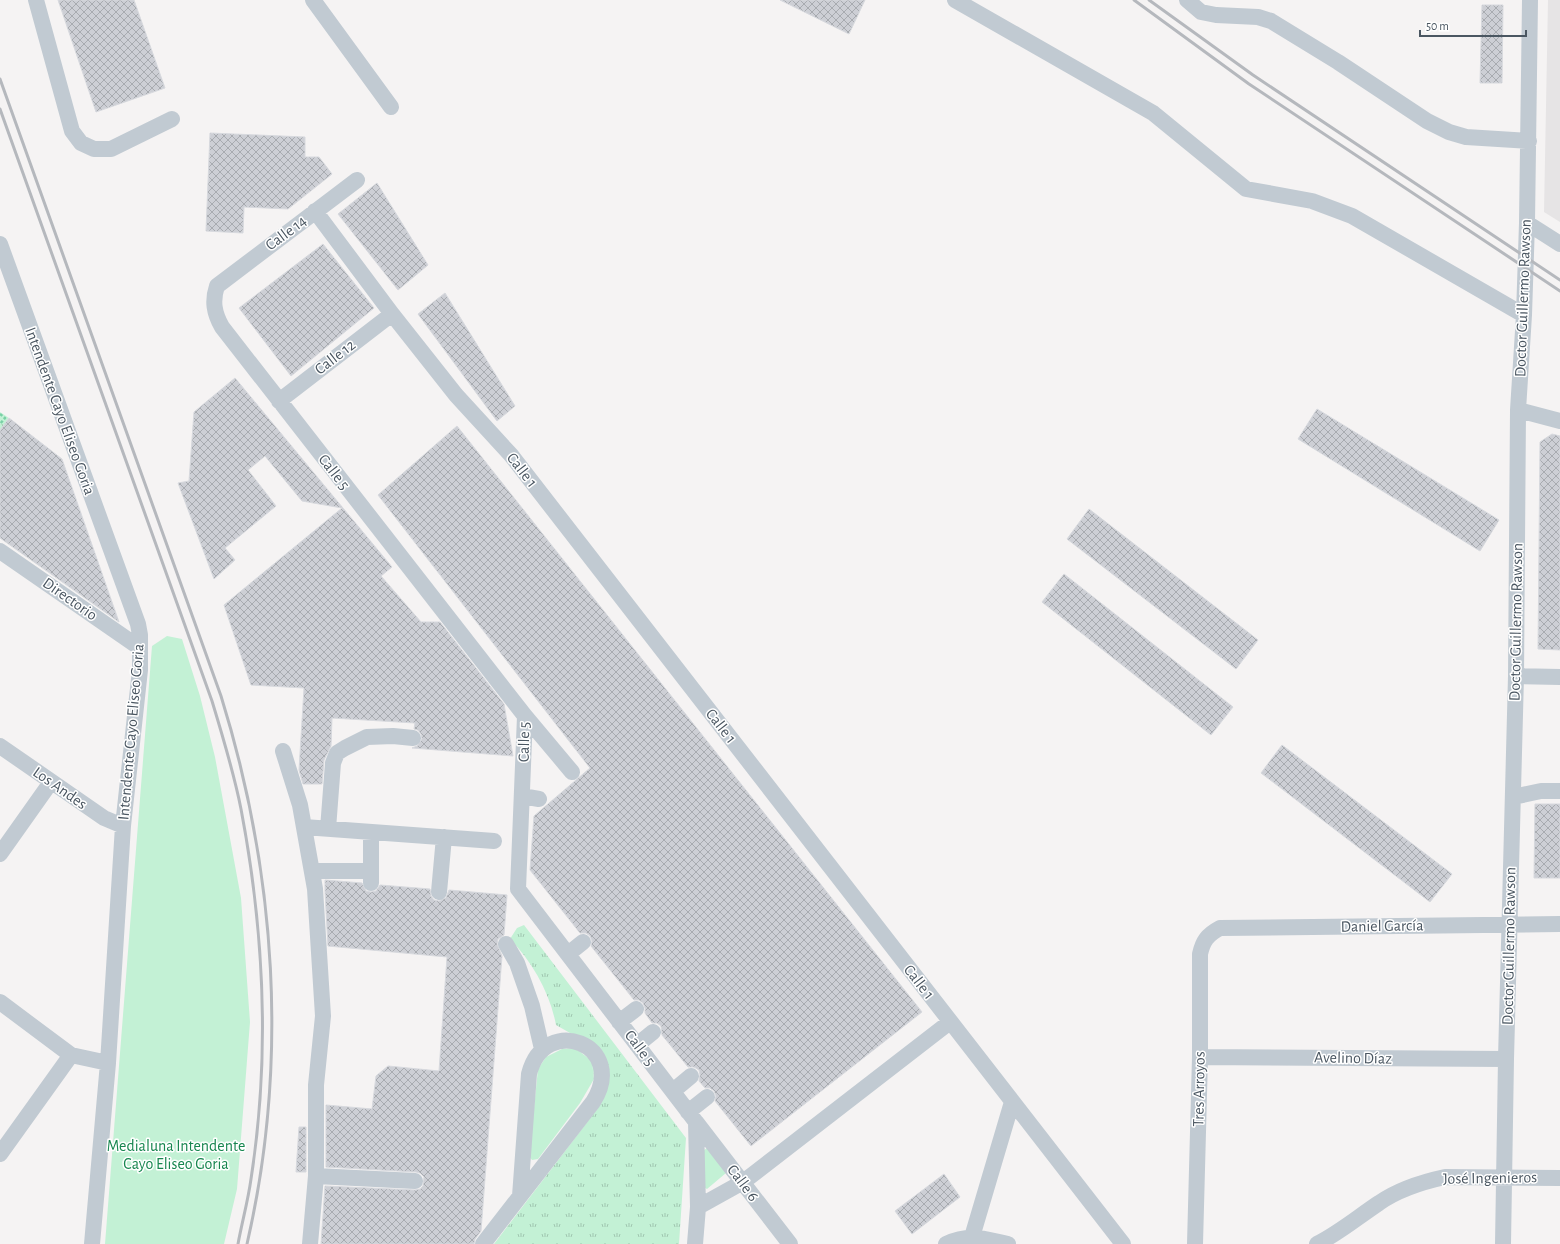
<svg xmlns="http://www.w3.org/2000/svg" width="1560" height="1244" viewBox="0 0 1560 1244" font-family="'Alegreya Sans',sans-serif">
	<defs>
		<pattern id="grass-tufts" width="24" height="20" patternUnits="userSpaceOnUse"><rect width="24" height="20" fill="#c3f1d5"/><path d="M3 7l-1-3M5 7V3M7 7l1-3M15 17l-1-3M17 17v-4M19 17l1-3" fill="none" stroke="#a0c6b0"/></pattern>
		<pattern id="building-cross-hatch" width="8" height="8" patternUnits="userSpaceOnUse"><rect width="8" height="8" fill="#cdcfd5"/><path d="M0 0l8 8M0 8l8-8" fill="none" stroke="#a8abb0"/></pattern>
	</defs>
	<rect width="100%" height="100%" fill="#f5f3f3"/>
	<!-- education -->
	<path fill="#e6e4e5" d="M1548 0H1560V222L1544 212Z"/>
	<!-- grass -->
	<path fill="url(#grass-tufts)" d="M0 412 9 418 0 430Z
		M524 925 686 1138 679 1244H494L598 1108 589 1040 570 1033 556 1025C550 993 533 963 510 939L517 928Z"/>
	<!-- green -->
	<path fill="#c3f1d5" d="M167 636 182 639 200 696 215 757 241 898 250 1022 237 1189 224 1244H105L152 646Z
		M575 1048 592 1061 594 1079 580 1103 538 1159 532 1160 529 1156 538 1069 546 1057 562 1049Z
		M707 1148 726 1173 707 1189 703 1187V1151Z"/>
	<!-- building -->
	<path fill="url(#building-cross-hatch)" stroke="#d7d9de" d="M58 0H134L165 88 96 112Z
		M780 0H865L849 34Z
		M1482 5H1503L1502 83H1480Z
		M210 133 305 137V157H319L332 174 288 209 244 207 243 233 206 231Z
		M377 183 428 265 398 290 338 214Z
		M323 244 374 308 291 376 239 308Z
		M445 293 515 406 497 421 418 314Z
		M235 378 392 567 381 576 421 622H440L504 704 513 756 412 748 417 746 422 739 421 734 418 730 414 729 415 723 332 718 331 746 324 760 322 784H303L299 770 304 688 251 685 224 605 342 508 302 501 265 456 248 470 276 506 225 548 235 560 214 579 178 483 189 481 194 412Z
		M1317 409 1499 520 1480 551 1298 439Z
		M9 418 62 459 119 622 0 538V430Z
		M457 426 922 1012 751 1146 715 1101 716 1096 714 1091 710 1088H705L699 1081 700 1075 699 1070 694 1067H688L662 1035 661 1026 657 1023H652L645 1013V1008L643 1003 639 1000H634L591 946 592 941 590 936 586 933H580L530 870 534 816 590 768 378 495Z
		M1552 434 1560 436V650L1538 649 1540 442Z
		M1089 509 1258 640 1236 669 1067 539Z
		M1064 574 1233 707 1211 735 1042 602Z
		M1282 745 1452 874 1430 902 1261 773Z
		M1535 804H1560V878H1534Z
		M325 880 362 883 366 891 371 892 376 891 380 885 430 889 431 896 434 900 439 901 446 898 449 890 507 895 504 935 498 939 497 944 502 956 481 1231 475 1239 474 1244H321L325 1186 415 1190 420 1189 423 1186 424 1177 420 1173 416 1172 326 1167V1105L372 1109 376 1076 388 1066 439 1071 447 957 328 946 325 891Z
		M299 1127H306V1172H296Z
		M944 1174 960 1197 912 1234 895 1211Z"/>
	<g fill="none" stroke-linecap="round" stroke-linejoin="round">
		<!-- path -->
		<path stroke="#7ad0a6" stroke-width="2.5" stroke-dasharray="3 2" stroke-linecap="butt" d="M0 414 5 418 0 424"/>
		<!-- minor -->
		<path stroke="#c1cad2" stroke-width="16" d="M36 0 72 131 81 143 94 149H111L172 119
			M313 0 391 107
			M955 0 1153 113 1246 189 1312 201 1352 216 1524 315
			M1187 0 1201 12 1216 15 1258 17 1271 21 1338 62 1427 121 1449 132 1466 137 1529 141
			M357 180 217 286C212 301 214 313 222 327L525 716 518 889 696 1122 698 1207 695 1244
			M315 211 392 314 456 395 511 455 1123 1244
			M1527 223 1560 244
			M0 244 138 624 140 635V670L123 826 108 1063 92 1244
			M279 401 392 314
			M1518 410 1560 421
			M0 551 140 648
			M1516 676 1560 677
			M525 716 572 772
			M0 746 104 818 123 826
			M283 751 300 805 315 889 323 1016 316 1085V1176L415 1181
			M522 796 539 799
			M1513 797 1541 791H1560
			M304 827 494 841
			M328 829 333 763 337 753 345 748 367 737 393 736 413 738
			M0 854 51 782
			M312 871H371
			M371 883V832
			M439 892 444 837
			M506 944 517 963 532 1006 542 1049
			M568 954 583 942
			M0 1002 71 1055 108 1063
			M619 1022 636 1009
			M637 1045 653 1032
			M1200 1057 1506 1059
			M673 1091 691 1076
			M688 1112 707 1097
			M696 1122 790 1244
			M0 1154 71 1055
			M698 1207 743 1182 950 1022
			M972 1237 1012 1102
			M310 1244 316 1176
			M483 1244 593 1102C629 1045 545 1012 529 1074L520 1196
			M946 1244C970 1233 984 1239 1008 1244
			M1195 1244 1200 1057V954C1203 941 1207 935 1220 928L1560 924
			M1317 1244C1339 1233 1358 1217 1379 1203 1399 1189 1422 1182 1445 1177L1560 1178
			M1503 1244 1506 1059 1516 676 1518 410 1524 315 1527 223 1530 0"/>
		<!-- rail -->
		<path stroke="#b5b8bd" stroke-width="3" d="M1134 0 1249 84 1560 291
			M1149 0 1253 75 1560 280
			M0 79 221 696C276 873 289 1062 247 1244
			M0 109 212 701C223 737 234 773 241 809 264 930 270 1057 251 1179 248 1201 242 1222 238 1244"/>
	</g>
	<g text-anchor="middle" dominant-baseline="central" stroke-width="3" stroke-linejoin="round" paint-order="stroke">
		<!-- street labels -->
		<g font-size="16" fill="#4a5661" stroke="#fff">
			<text transform="translate(286 233) rotate(-37)">Calle 14</text>
			<text transform="translate(1523 298) rotate(-88)">Doctor Guillermo Rawson</text>
			<text transform="translate(335 357) rotate(-38)">Calle 12</text>
			<text transform="translate(60 411) rotate(70)">Intendente Cayo Eliseo Goria</text>
			<text transform="translate(522 470) rotate(52)">Calle 1</text>
			<text transform="translate(334 472) rotate(52)">Calle 5</text>
			<text transform="translate(70 599) rotate(35)">Directorio</text>
			<text transform="translate(1516 622) rotate(-89)">Doctor Guillermo Rawson</text>
			<text transform="translate(721 726) rotate(52)">Calle 1</text>
			<text transform="translate(131 732) rotate(-85)">Intendente Cayo Eliseo Goria</text>
			<text transform="translate(524 742) rotate(-89)">Calle 5</text>
			<text transform="translate(60 788) rotate(35)">Los Andes</text>
			<text transform="translate(1382 926) rotate(-1)">Daniel García</text>
			<text transform="translate(1509 946) rotate(-89)">Doctor Guillermo Rawson</text>
			<text transform="translate(919 982) rotate(52)">Calle 1</text>
			<text transform="translate(640 1048) rotate(53)">Calle 5</text>
			<text transform="translate(1353 1058) rotate(1)">Avelino Díaz</text>
			<text transform="translate(1199 1089) rotate(-89)">Tres Arroyos</text>
			<text transform="translate(1490 1178) rotate(-1)">José Ingenieros</text>
			<text transform="translate(743 1183) rotate(53)">Calle 6</text>
		</g>
		<!-- park labels -->
		<g font-size="16" fill="#17864f" stroke="#fff">
			<text x="176" y="1146">Medialuna Intendente<tspan x="176" dy="18">Cayo Eliseo Goria</tspan></text>
		</g>
	</g>
	<!-- scale -->
	<path d="M1420 30v6h106v-6" fill="none" stroke="#4a5661" stroke-width="2"/>
	<text x="1426" y="30" font-size="12" fill="#4a5661" stroke="#ffffff" stroke-width="3" paint-order="stroke">50 m</text>
</svg>
